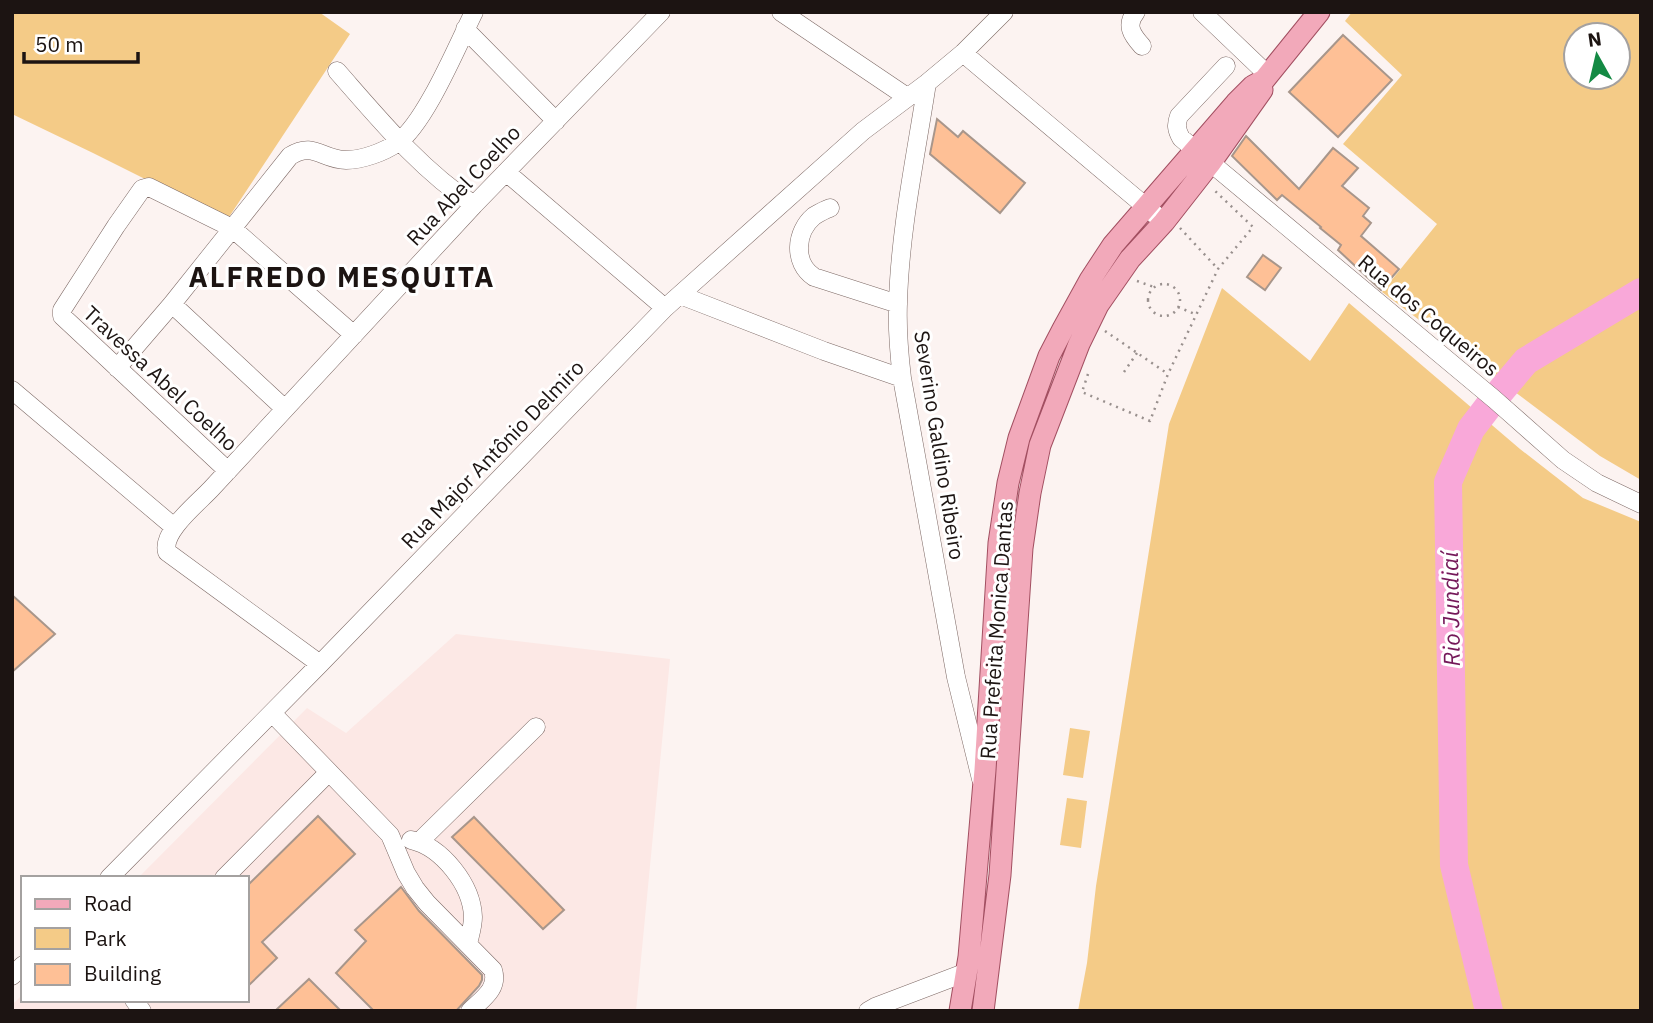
<svg xmlns="http://www.w3.org/2000/svg" width="1653" height="1023" viewBox="0 0 1653 1023" font-family="'IBM Plex Sans',sans-serif">
	<rect width="100%" height="100%" fill="#fcf3f1"/>
	<!-- built -->
	<path fill="#fce8e5" d="M456 634 670 659 636 1011H12V1005L23 994V1000H247V878H138L307 708 346 733Z"/>
	<!-- green -->
	<path fill="#f4cb87" fill-rule="evenodd" d="M12 12H319L350 34 227 220 93 153 12 114Z
		M1352 12H1641V480L1600 456 1382 292 1437 224 1343 144 1402 75 1345 21ZM1618 35V77H1576V35Z
		M1222 288 1310 361 1349 303 1520 449 1583 498 1641 522V1011H1078L1087 963 1096 886 1169 424Z
		M1070 728 1090 731 1083 778 1063 775Z
		M1067 798 1087 801 1081 848 1060 845Z"/>
	<g fill="none" stroke-linecap="round" stroke-linejoin="round">
		<!-- river -->
		<path stroke="#f9a8d9" stroke-width="28" d="M1489 1011 1454 865 1448 482 1471 429 1494 399 1526 361 1641 292"/>
	</g>
	<!-- building -->
	<path fill="#fec096" stroke="#a8968b" stroke-width="2" d="M1343 35 1392 80 1338 137 1289 92Z
		M937 119 958 137 963 131 1025 183 1000 213 930 154Z
		M1246 136 1299 189 1333 148 1358 168 1342 186 1369 208 1363 216 1371 223 1361 236 1399 269 1381 290 1338 250 1341 245 1320 228 1321 227 1282 195 1277 200 1232 156Z
		M1263 255 1281 268 1265 290 1247 277Z
		M12 595 55 634 12 672Z
		M318 816 355 854 262 942 277 958 247 987V886Z
		M474 817 564 910 543 929 452 837Z
		M401 887 419 911 482 975V980L479 986 456 1011H374L336 973 366 941 355 930Z
		M309 979 341 1011H275Z"/>
	<g fill="none" stroke-linecap="round" stroke-linejoin="round">
		<!-- minor casing -->
		<g stroke="#7d6965" stroke-width="19">
			<path id="minor" d="M781 12 907 97
				M1136 12C1125 25 1132 35 1142 46
				M1202 12 1268 75
				M465 29 556 121
				M963 53 1164 222
				M1226 66 1179 116C1176 124 1176 129 1181 138L1494 399 1563 460 1597 483 1641 504
				M337 71C380 120 420 169 474 205
				M927 83C916 155 900 229 898 303 897 328 899 353 902 378L956 677 981 779
				M506 172 665 308
				M830 208C824 210 819 213 814 216 795 232 793 263 814 277L898 304
				M680 295 824 351 902 378
				M172 304 285 409
				M117 368 172 304 290 156C314 141 322 160 346 160 362 160 384 152 397 143 425 124 458 44 474 12
				M12 390 174 527
				M228 471 62 316V310L116 226 142 189 149 187 232 228 354 335
				M320 664 167 552C161 532 198 503 211 489L474 205 661 12
				M272 713 390 835 406 873 415 888 427 903 493 970C499 989 482 999 470 1011
				M411 840C442 847 472 885 473 917 473 926 470 935 468 944
				M419 842 536 727
				M109 878 320 664 665 308 863 131 927 83 963 53 1004 12
				M224 878 329 772
				M12 976 23 965
				M134 1000 142 1011
				M868 1011 875 1007 967 972"/>
		</g>
		<!-- major casing -->
		<g stroke="#a24f61" stroke-width="23">
			<path id="major" d="M960 1011 969 957 985 770 999 543 1008 483 1019 438 1049 356 1063 329 1090 280 1113 245 1236 103 1253 86 1264 80 1319 12
				M983 1011 1000 875 1022 548 1030 493 1040 445 1079 344 1098 305 1130 259 1164 222 1211 162 1262 90"/>
		</g>
		<!-- path -->
		<path stroke="#99908e" stroke-width="2.5" stroke-dasharray="2 5" stroke-linecap="butt" d="M1180 228 1218 269
			M1137 281 1154 287
			M1148 300a16 16 0 1 1 32 0a16 16 0 1 1-32 0Z
			M1178 307 1197 315
			M1105 331 1168 374
			M1124 372 1137 353
			M1088 374 1082 392 1150 421 1168 374 1218 269 1253 227 1212 188"/>
		<!-- minor -->
		<use href="#minor" stroke="#fff" stroke-width="18"/>
		<!-- major -->
		<use href="#major" stroke="#f2a9ba" stroke-width="21"/>
	</g>
	<g text-anchor="middle" dominant-baseline="central" stroke-width="6" stroke-linejoin="round" paint-order="stroke">
		<!-- street labels -->
		<g font-size="21" fill="#1c1412" stroke="#fff">
			<text transform="translate(463 185) rotate(-47)">Rua Abel Coelho</text>
			<text transform="translate(1429 315) rotate(40)">Rua dos Coqueiros</text>
			<text transform="translate(161 378) rotate(43)">Travessa Abel Coelho</text>
			<text transform="translate(940 445) rotate(81)">Severino Galdino Ribeiro</text>
			<text transform="translate(492 454) rotate(-46)">Rua Major Antônio Delmiro</text>
			<text transform="translate(996 630) rotate(-86)">Rua Prefeita Monica Dantas</text>
		</g>
		<!-- water labels -->
		<g font-size="23" font-style="italic" fill="#741859" stroke="#fff">
			<text transform="translate(1450 609) rotate(-91)">Rio Jundiaí</text>
		</g>
		<!-- district labels -->
		<g font-size="28" font-weight="bold" letter-spacing="2" fill="#1c1412" stroke="#fff">
			<text x="342" y="276">ALFREDO MESQUITA</text>
		</g>
	</g>
	<!-- border -->
	<rect width="1653" height="1023" fill="none" stroke="#1c1412" stroke-width="28"/>
	<!-- legend -->
	<rect x="21" y="876" width="228" height="126" fill="#ffffff" stroke="#a4a1a0" stroke-width="2"/>
	<rect x="35" y="899" width="35" height="10" fill="#f2a9ba" stroke="#a4a1a0" stroke-width="2"/>
	<text x="84" y="911" font-size="21" fill="#1c1412">Road</text>
	<rect x="35" y="928" width="35" height="21" fill="#f4cb87" stroke="#a4a1a0" stroke-width="2"/>
	<text x="84" y="946" font-size="21" fill="#1c1412">Park</text>
	<rect x="35" y="964" width="35" height="21" fill="#fec096" stroke="#a4a1a0" stroke-width="2"/>
	<text x="84" y="981" font-size="21" fill="#1c1412">Building</text>
	<!-- north arrow -->
	<g transform="translate(1597 56) rotate(352)"><circle r="33" fill="#ffffff" stroke="#a4a1a0" stroke-width="2"/>
	<path d="M0-5L12 26L0 18L-12 26Z" fill="#148a44"/>
	<text y="-10" font-size="19" font-weight="bold" text-anchor="middle" fill="#1c1412">N</text>
	</g>
	<!-- scale -->
	<path d="M24 52v10h114v-10" fill="none" stroke="#1c1412" stroke-width="3.5"/>
	<text x="35" y="52" font-size="21" fill="#1c1412" stroke="#ffffff" stroke-width="5" paint-order="stroke">50 m</text>
</svg>
